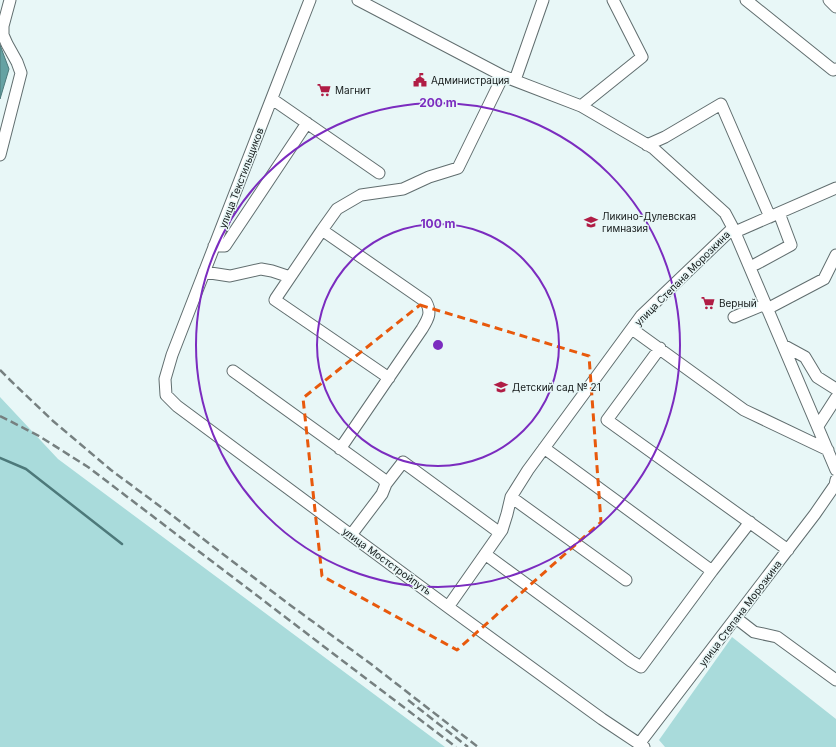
<svg xmlns="http://www.w3.org/2000/svg" width="836" height="747" viewBox="0 0 836 747" font-family="Inter,sans-serif">
	<rect width="100%" height="100%" fill="#e8f7f7"/>
	<!-- green -->
	<path fill="#a9dbdb" d="M0 397 58 459 445 747H0Z
		M732 637 836 719V747H665L659 740Z"/>
	<!-- water -->
	<path fill="#65a2a3" stroke="#4d797a" d="M0 45 9 69 0 99Z"/>
	<g fill="none" stroke-linecap="round" stroke-linejoin="round">
		<!-- stream -->
		<path stroke="#4d797a" stroke-width="2.5" d="M0 458 26 469 122 544"/>
		<!-- minor casing -->
		<g stroke="#616e6f" stroke-width="13">
			<path id="minor" d="M310 0 172 355 165 379 166 395 177 406 448 607 602 719 644 747
				M358 0 503 76 581 106 653 148 725 213 733 228 836 470
				M746 0 833 70 836 69
				M829 0 836 7
				M515 80 543 0
				M272 99 379 173
				M581 106 642 57 613 0
				M647 145 665 137 721 104 770 217
				M0 155 21 73 17 62 7 44 3 35V26L10 0
				M322 230 337 209 361 195 403 189 429 177 458 168 503 76
				M735 232 836 188
				M214 246H225L307 123
				M756 264 791 245 779 213
				M204 272 230 276 261 269 272 271 290 277
				M767 309 824 279 836 255
				M734 317 765 304
				M632 329 744 410 828 450
				M783 345 805 357 817 377 836 389
				M660 348 607 420 788 550
				M233 371 383 479 386 484 382 494 351 535
				M818 426 836 398
				M544 448 712 571 750 522
				M340 449 422 329C428 319 432 313 426 302L322 230 276 298 275 300 389 378
				M386 484 403 462 500 533
				M511 497 626 580
				M485 554 631 661 641 667 712 571
				M448 607 502 530 507 514 511 497 528 470 641 316 733 228
				M736 618 754 632 777 637 836 680
				M639 744 815 514 835 485 836 480"/>
		</g>
		<!-- minor -->
		<use href="#minor" stroke="#fff" stroke-width="11"/>
		<!-- rail -->
		<path stroke="#768080" stroke-width="2.5" stroke-dasharray="8 4" stroke-linecap="butt" d="M0 370 10 380 53 421 111 470 169 513 290 605 371 664 478 747
			M0 416 39 436 88 467 456 747
			M408 700 468 747"/>
	</g>
	<!-- marked area -->
	<path fill="none" stroke="#e8590c" stroke-width="3" stroke-dasharray="8 5" stroke-linejoin="round" d="M420 305 589 356 601 522 457 650 322 576 303 398Z"/>
	<!-- distance rings -->
	<g fill="none" stroke="#7b2cbf" stroke-width="2">
		<circle cx="438" cy="345" r="121"/>
		<circle cx="438" cy="345" r="242"/>
	</g>
	<!-- icons -->
	<defs>
		<g id="civic-bare" transform="scale(1.08)"><path d="M-.6-6.5H3V-4.5H.6V-3L4-1V1h2V6H-6V1h2V-1L-.6-3ZM-1.2 2.5V6h2.4V2.5Z" fill="#b01d45" stroke="#e8f7f7" stroke-width="2.5" paint-order="stroke"/></g>
		<g id="supermarket-bare" transform="scale(1.08)"><path d="M-6-5.5h2.5l.6 2H6L4.5 2H-2.5L-4.4-4H-6ZM-1.5 3.2a1.3 1.3 0 1 0 .1 0ZM3 3.2a1.3 1.3 0 1 0 .1 0Z" fill="#b01d45" stroke="#e8f7f7" stroke-width="2.5" paint-order="stroke"/></g>
		<g id="school-bare" transform="scale(1.08)"><path d="M0-5L7-2L0 1L-7-2ZM-4 1L0 2.5L4 1V4Q0 6-4 4Z" fill="#b01d45" stroke="#e8f7f7" stroke-width="2.5" paint-order="stroke"/></g>
	</defs>
	<g fill-rule="evenodd">
		<use href="#civic-bare" x="420" y="80"/>
		<use href="#supermarket-bare" x="324" y="90"/>
		<use href="#school-bare" x="591" y="222"/>
		<use href="#supermarket-bare" x="708" y="303"/>
		<use href="#school-bare" x="501" y="387"/>
	</g>
	<g text-anchor="middle" dominant-baseline="central" stroke-width="3" stroke-linejoin="round" paint-order="stroke">
		<!-- poi labels -->
		<g font-size="10" fill="#151a1a" stroke="#e8f7f7" text-anchor="start">
			<text x="431" y="80">Администрация</text>
			<text x="335" y="90">Магнит</text>
			<text x="602" y="216">Ликино-Дулевская<tspan x="602" dy="12">гимназия</tspan></text>
			<text x="719" y="303">Верный</text>
			<text x="512" y="387">Детский сад № 21</text>
		</g>
		<!-- street labels -->
		<g font-size="10" fill="#151a1a" stroke="#e8f7f7">
			<text transform="translate(241 178) rotate(-69)">улица Текстильщиков</text>
			<text transform="translate(682 278) rotate(-45)">улица Степана Морозкина</text>
			<text transform="translate(387 561) rotate(36)">улица Мостстройпуть</text>
			<text transform="translate(740 613) rotate(-53)">улица Степана Морозкина</text>
		</g>
	</g>
	<circle cx="438" cy="345" r="6" fill="#7b2cbf" stroke="#e8f7f7" stroke-width="2"/>
	<g font-size="12" text-anchor="middle" font-weight="bold" fill="#7b2cbf" stroke="#e8f7f7" stroke-width="3" stroke-linejoin="round" paint-order="stroke">
		<text x="438" y="107">200 m</text>
		<text x="438" y="228">100 m</text>
	</g>
</svg>
